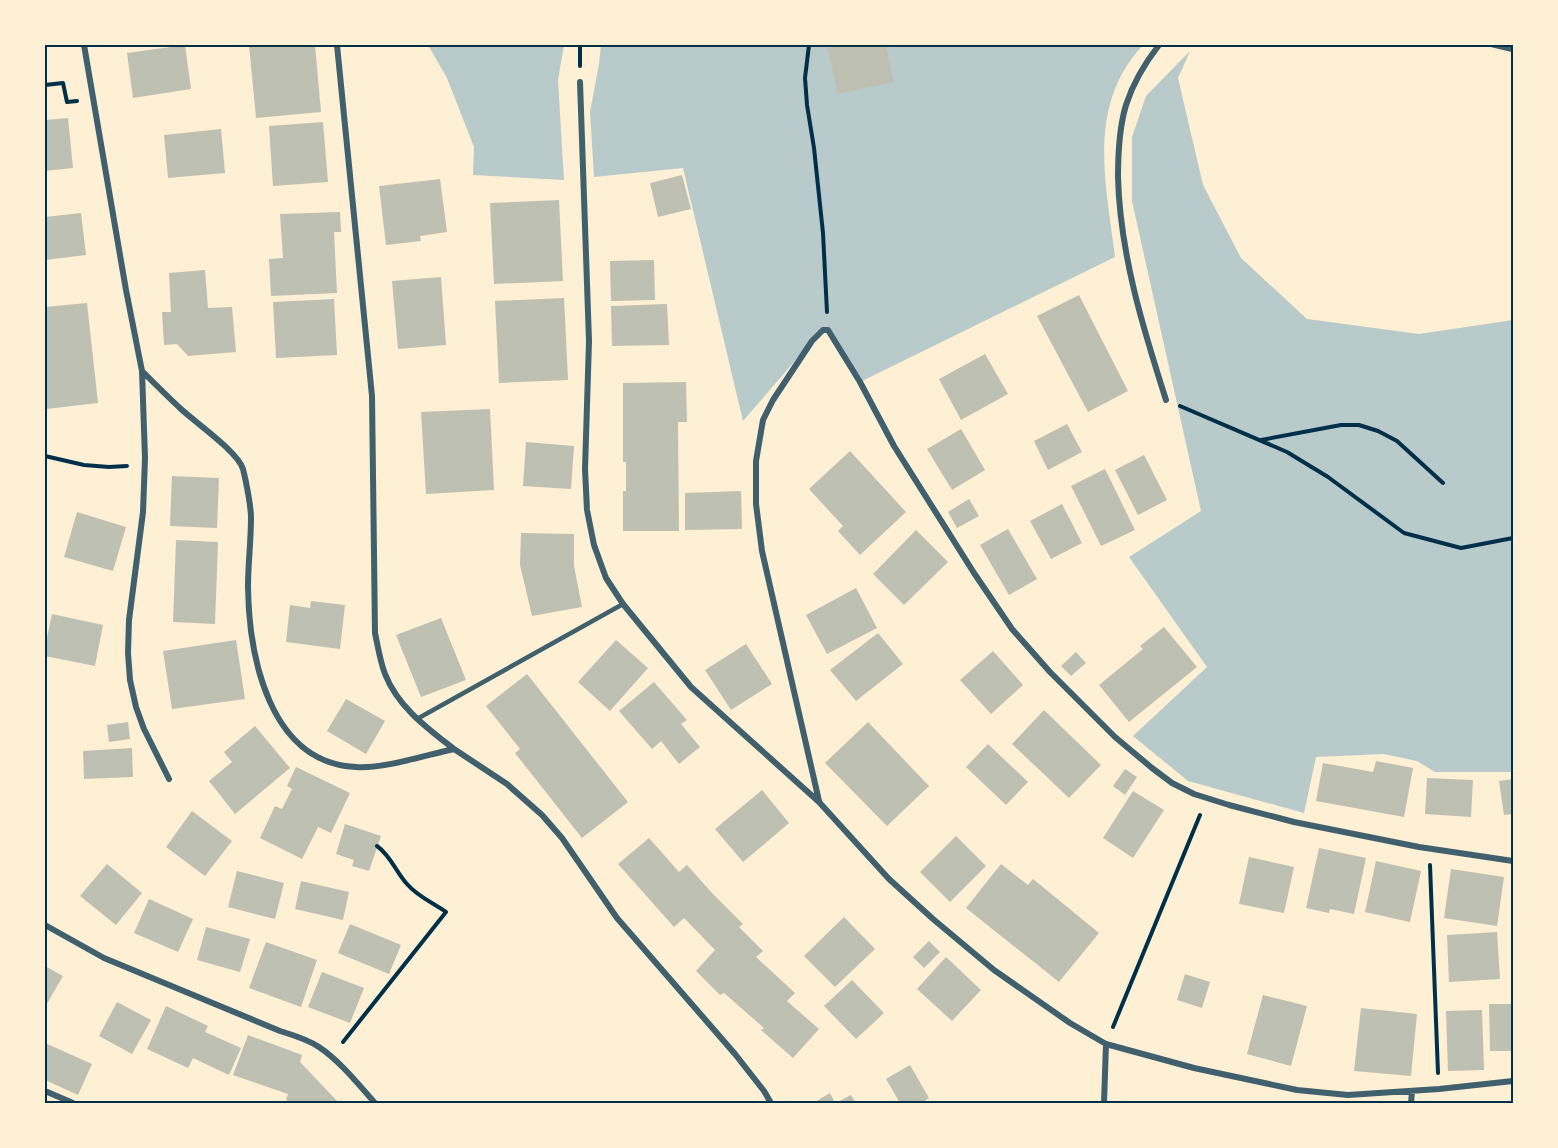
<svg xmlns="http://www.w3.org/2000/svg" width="1558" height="1148" viewBox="0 0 1558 1148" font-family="Overpass,sans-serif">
	<rect width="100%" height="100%" fill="#fdf0d5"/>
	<!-- green -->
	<path fill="#b9caca" d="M428 45H564L558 80 564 180 473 175 474 147 447 78Z
		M601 45H1143C1086 106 1106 183 1115 257L860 382 828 330H823L812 341 743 421 683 168 594 177 590 112 599 64Z
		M1190 51 1178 78 1203 185 1241 258 1307 319 1419 334 1513 320 1512 772H1435L1417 761 1384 754 1316 757 1304 813 1188 781 1133 736 1207 667 1129 557 1201 511 1132 201V137L1146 96Z"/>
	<!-- building -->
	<path fill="#bec0b2" d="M185 45 191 89 133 98 127 53Z
		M249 45H315L321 112 256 118Z
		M827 45H886L894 82 838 94Z
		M68 118 73 168 45 171V120Z
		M323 122 328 182 273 186 269 126Z
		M221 129 225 173 168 178 164 135Z
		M682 175 691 209 658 217 650 183Z
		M440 179 447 232 420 236 421 241 386 245 379 186Z
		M559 200 563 281 494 284 490 203Z
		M340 212 341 232H334L337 293 271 296 269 259 283 258 280 214Z
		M81 213 86 255 45 260V217Z
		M654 260 655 300 611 301 610 261Z
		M205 270 208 308 232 307 236 352 188 356 177 344 164 345 162 312H171L169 273Z
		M441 277 446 345 398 349 392 281Z
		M1079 295 1128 391 1088 412 1037 316Z
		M564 298 568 380 499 383 495 301Z
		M334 299 337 355 276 358 273 302Z
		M87 303 98 403 46 409 45 307Z
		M667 304 669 345 612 346 611 306Z
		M985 354 1008 394 961 420 939 379Z
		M686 382 687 422H678L679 531H623V491H626V462H623V383Z
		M490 409 494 490 426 494 421 412Z
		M1067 424 1082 452 1048 470 1034 441Z
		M961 429 985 470 952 490 927 449Z
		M526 442 574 446 571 489 523 486Z
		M850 451 906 512 860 555 838 531 843 526 809 489Z
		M1144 455 1167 500 1138 515 1115 470Z
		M1105 469 1135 530 1101 546 1071 486Z
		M172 476 219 478 217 528 170 526Z
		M741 491 742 529 685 530V493Z
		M969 499 979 516 957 528 948 512Z
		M1062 504 1082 543 1051 559 1030 521Z
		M77 512 126 527 113 571 64 557Z
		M1008 529 1037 579 1009 595 980 545Z
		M916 530 948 562 904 605 873 574Z
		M521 533 574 534V566L582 607 532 616 520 565Z
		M176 540 218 542 215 624 173 622Z
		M856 588 877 628 827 654 806 615Z
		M311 601 345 605 340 649 286 642 290 605 310 608Z
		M52 614 103 625 95 666 45 656V647Z
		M441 618 466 680 421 697 396 635Z
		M1164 627 1197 667 1129 722 1099 685 1143 649 1140 646Z
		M878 633 903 664 856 701 830 670Z
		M236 640 245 699 172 709 163 651Z
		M616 640 648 668 610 711 578 682Z
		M746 644 772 684 731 710 705 670Z
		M993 651 1023 685 991 714 960 680Z
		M1076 652 1086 663 1071 676 1061 666Z
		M527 674 628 802 582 838 515 753 520 749 486 706Z
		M654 682 687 720 681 724 700 747 679 764 661 741 652 749 619 711Z
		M346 699 385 721 366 754 327 731Z
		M1044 710 1101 765 1069 798 1012 744Z
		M128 722 130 739 109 742 107 725Z
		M868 722 929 786 887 826 825 763Z
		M255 726 290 768 235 814 209 781 232 762 224 752Z
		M988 744 1028 782 1006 805 966 767Z
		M132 748 133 777 84 779 83 751Z
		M1376 761 1413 768 1404 817 1316 801 1323 763 1373 772Z
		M296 767 350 793 331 833 318 827 302 859 260 838 275 806 282 809 292 789 287 786Z
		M1125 769 1137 777 1125 795 1113 786Z
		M1427 778 1473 780 1471 817 1425 814Z
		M1513 779V814L1504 815 1499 781Z
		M762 790 789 823 743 862 715 829Z
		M1133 791 1164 810 1133 858 1103 838Z
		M192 811 232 841 205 876 166 847Z
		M345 824 381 836 369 871 352 866 354 860 336 854Z
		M956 836 986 866 950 902 920 872Z
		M649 838 679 872 687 865 712 893 743 924 739 927 763 951 756 957 795 993 787 1001 819 1029 793 1058 761 1030 764 1028 724 993 720 995 696 971 715 950 684 918 674 927 618 864Z
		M1319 848 1366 858 1354 914 1330 909 1329 913 1306 908Z
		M1249 857 1294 867 1284 913 1239 904Z
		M1376 861 1421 871 1410 922 1365 912Z
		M107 864 142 893 116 925 80 896Z
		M1001 864 1028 885 1033 879 1099 933 1059 982 966 908Z
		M1451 869 1504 877 1497 926 1444 918Z
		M237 871 284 883 275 919 228 907Z
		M301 881 349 892 343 920 295 909Z
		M149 899 193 919 178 952 134 933Z
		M844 917 875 949 835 987 804 956Z
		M350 924 401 945 389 974 338 953Z
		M206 927 250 939 240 972 197 960Z
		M1497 932 1500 979 1449 982 1447 935Z
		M929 941 940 952 924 968 913 957Z
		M266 942 317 960 301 1007 249 988Z
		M946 957 981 990 952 1021 917 989Z
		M45 966 63 976 45 1007Z
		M322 972 364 988 350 1023 308 1007Z
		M1185 974 1210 982 1202 1008 1177 1000Z
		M852 980 884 1013 856 1039 824 1006Z
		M1263 995 1307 1006 1291 1066 1247 1054Z
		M117 1002 151 1020 132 1054 99 1036Z
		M1489 1004H1513V1051H1490Z
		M166 1006 208 1026 205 1032 241 1048 229 1075 193 1058 188 1068 147 1049Z
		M1361 1008 1417 1014 1411 1076 1354 1071Z
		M1482 1010 1484 1070 1448 1071 1446 1011Z
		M248 1035 302 1055 300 1062 339 1103H289L286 1099 288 1094 233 1075Z
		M45 1043 92 1064 78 1095 45 1080Z
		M910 1065 929 1098 921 1103H900L886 1079Z
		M830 1093 835 1103H813Z
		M851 1095 856 1103H836Z"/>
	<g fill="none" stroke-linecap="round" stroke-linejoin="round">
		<!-- path -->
		<path stroke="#003049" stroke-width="4" d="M580 45V66
			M809 45 805 78 807 105 814 148 823 233 827 312
			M45 85 63 83 67 102 77 101
			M1180 406 1287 452 1328 477 1404 533 1461 548 1513 538
			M1261 440 1341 425H1359L1378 431 1397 441 1443 483
			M45 456 84 465 109 467 127 466
			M1430 865 1438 1073
			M1113 1027 1200 815
			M343 1042 446 912C433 903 417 896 407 884 396 872 391 856 377 846"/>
		<!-- service -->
		<path stroke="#3f606c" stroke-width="4.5" d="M1492 45 1513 50
			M417 719 623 604"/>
		<!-- minor -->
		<path stroke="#3f606c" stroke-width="6" d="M84 45 126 290 142 371 145 458 143 512 129 620 128 653 130 680 136 707 144 729 169 779
			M337 45 372 396 375 633C378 647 380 661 385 674 398 707 427 728 454 749
			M1159 45C1145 63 1133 83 1126 105 1119 128 1118 153 1118 177 1120 254 1143 328 1166 400
			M580 82 589 341 585 469 587 510 594 545 606 578 623 604 691 687 819 802 889 879 933 919 994 970 1070 1023 1106 1044 1194 1068 1297 1090 1348 1095 1439 1089 1513 1081
			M142 371C155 384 168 397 181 409 196 423 237 451 243 469 246 481 251 506 251 518 251 541 248 564 248 587 249 656 269 763 356 767 384 769 426 755 454 749L507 784 542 815 562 838 617 918 735 1054 764 1091 771 1103
			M819 801 762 551 756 504V461L763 420 773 400 812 341 823 330H828L860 382 894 446 974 573 1012 629 1050 672 1115 737 1152 768 1172 783 1194 794 1229 805 1294 822 1419 847 1513 861
			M45 925 104 958 280 1031C293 1035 307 1039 319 1047 341 1062 358 1084 375 1103
			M45 1091 73 1103
			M1104 1103 1106 1044
			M1411 1103 1412 1092"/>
	</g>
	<!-- border -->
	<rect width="1558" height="1148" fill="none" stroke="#fdf0d5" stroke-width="93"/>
	<rect x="46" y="46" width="1466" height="1056" fill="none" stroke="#003049" stroke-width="2"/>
</svg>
